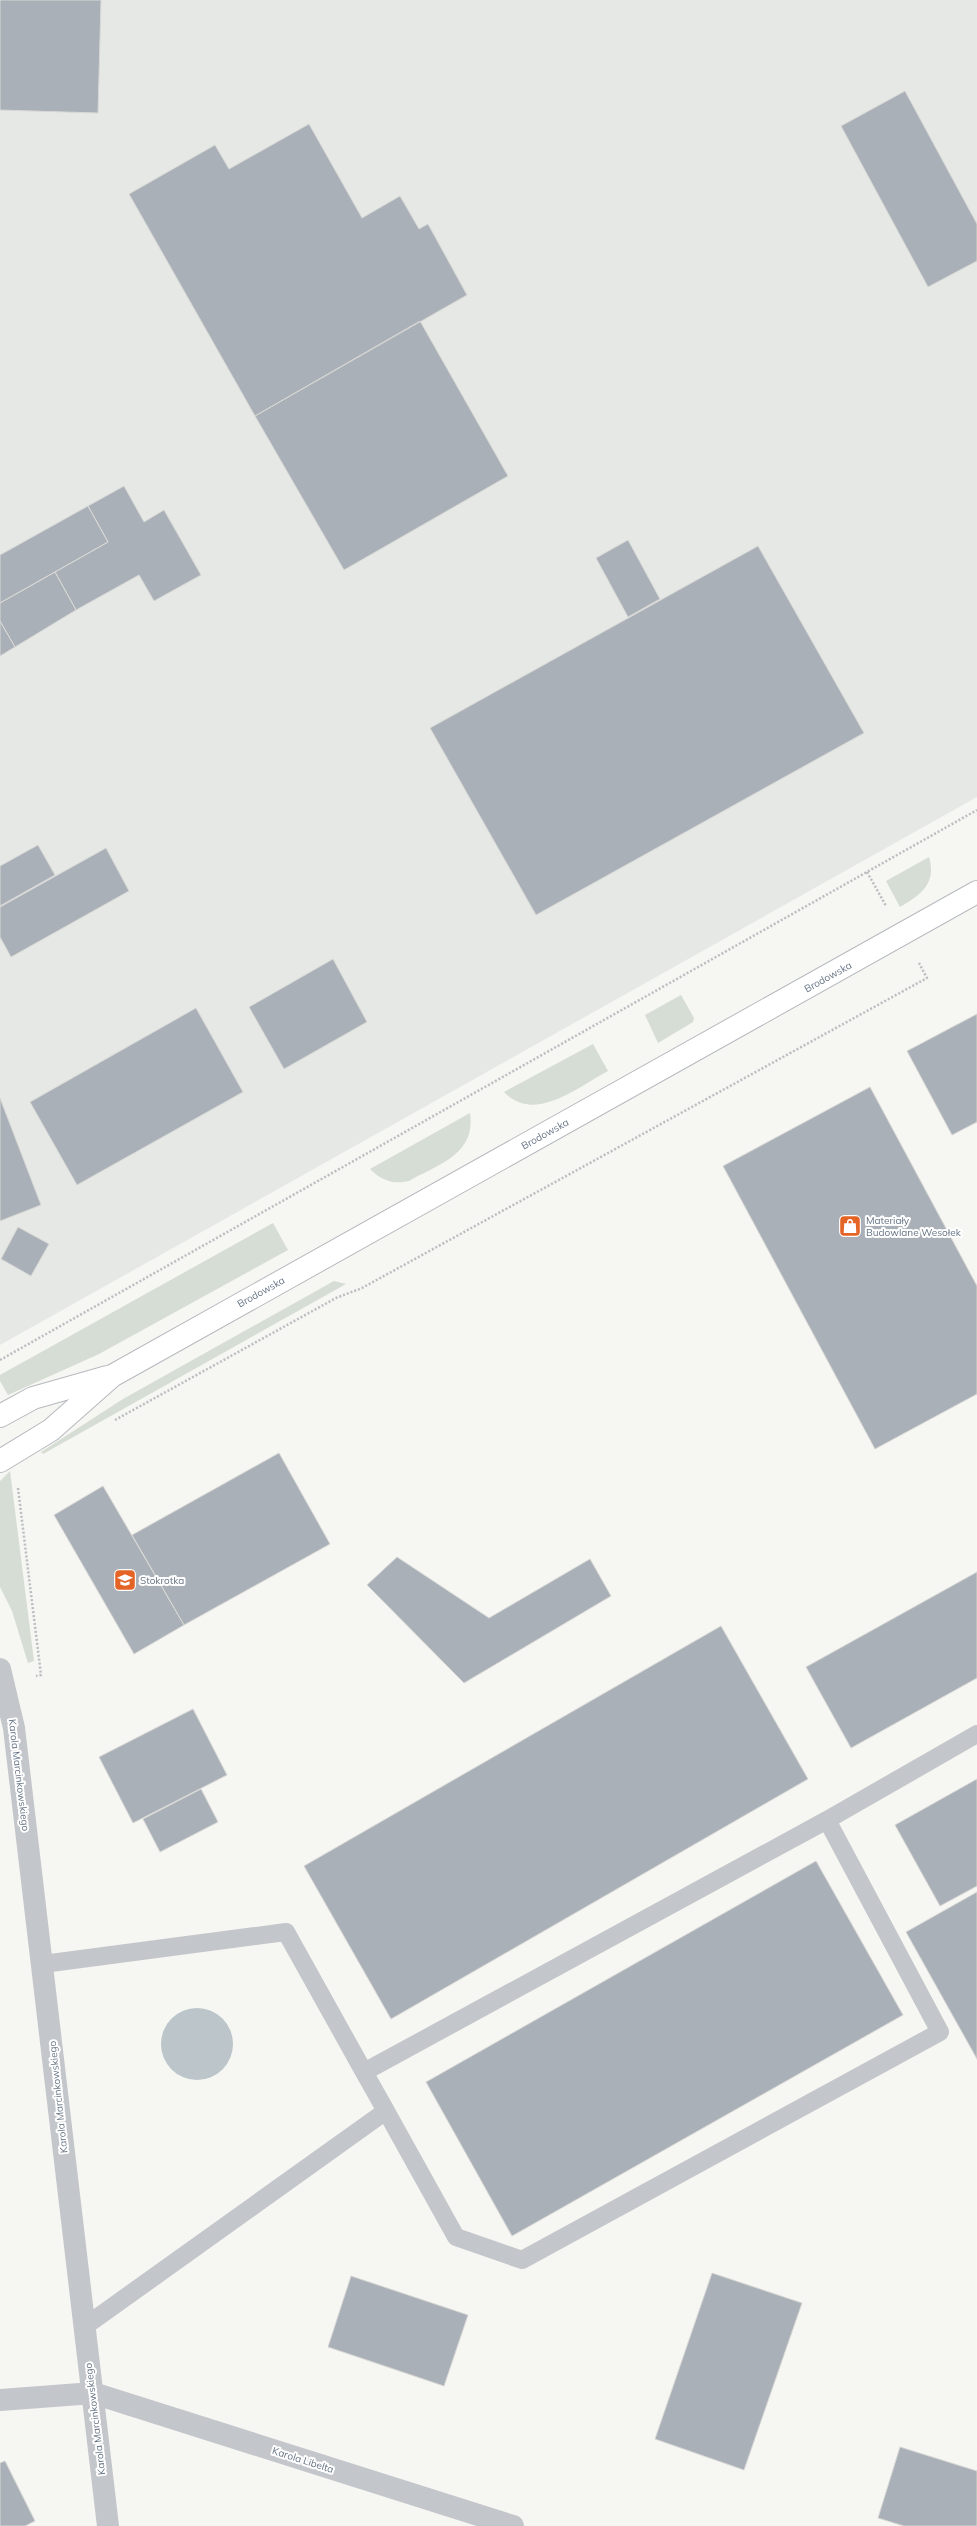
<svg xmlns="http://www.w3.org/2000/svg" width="977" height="2526" viewBox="0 0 977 2526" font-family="Mulish,sans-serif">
	<rect width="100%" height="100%" fill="#f6f6f2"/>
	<!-- built -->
	<path fill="#e6e8e6" d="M0 0H977V797L0 1345Z"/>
	<!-- green -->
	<path fill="#d6ddd4" d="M929 857C937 884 920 895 900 907L886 881Z
		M681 995 694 1018 693 1022 658 1043 645 1015Z
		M593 1044 608 1071C578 1087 534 1124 504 1092Z
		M470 1113C476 1155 438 1164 409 1181 393 1185 381 1180 370 1169Z
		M273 1223 288 1250 99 1354 8 1395 0 1381V1375Z
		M334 1281 346 1284 43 1454 41 1452 123 1399Z
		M10 1471 34 1661 28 1663 12 1611 0 1587V1481Z"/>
	<!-- water -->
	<path fill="#bbc5ca" d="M161 2044a36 36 0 1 1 72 0a36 36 0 1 1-72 0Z"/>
	<!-- building -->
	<path fill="#a9b0b7" stroke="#d7d7d5" d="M0 0H101L98 113 0 110Z
		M905 91 977 224V261L928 287 841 126Z
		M309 124 362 218 400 196 419 229 428 224 467 295 255 416 129 194 215 145 229 169Z
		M420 321 508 476 344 570 255 416Z
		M124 486 144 522 164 510 201 575 154 601 139 575 76 610 55 572 108 542 88 506Z
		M88 506 108 542 0 603V555Z
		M628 540 660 599 628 617 596 558Z
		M758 546 864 733 536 915 430 728Z
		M55 572 76 610 15 647 0 621V603Z
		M0 621 15 647 0 656Z
		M38 845 55 875 0 906V866Z
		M106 848 129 891 11 957 0 937V907Z
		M333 959 367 1022 284 1069 249 1007Z
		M196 1008 243 1092 77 1185 30 1102Z
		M977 1014V1122L952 1135 907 1051Z
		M870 1087 977 1286V1394L875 1449 723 1166Z
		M0 1098 41 1205 0 1221Z
		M18 1227 49 1244 31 1276 1 1259Z
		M279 1453 330 1544 184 1625 132 1535Z
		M103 1486 184 1625 134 1654 54 1515Z
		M397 1557 489 1618 590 1559 611 1596 464 1683 367 1585Z
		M977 1572V1678L851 1748 806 1667Z
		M721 1626 808 1779 391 2019 304 1866Z
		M193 1709 227 1775 133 1823 99 1757Z
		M977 1779V1886L940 1906 895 1825Z
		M201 1789 218 1822 160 1852 143 1819Z
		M816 1861 903 2015 512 2236 426 2082Z
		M977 1892V2059L906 1932Z
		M712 2273 802 2303 744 2470 655 2439Z
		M351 2276 468 2315 444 2386 328 2347Z
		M900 2447 977 2471V2526H904L878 2518Z
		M5 2461 35 2521 25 2526H0V2463Z"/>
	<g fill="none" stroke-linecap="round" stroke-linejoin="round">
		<!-- secondary casing -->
		<g stroke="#b6babf" stroke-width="24">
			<path id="secondary" d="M0 1416 33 1398 107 1377
				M0 1461 51 1430 112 1376 977 892"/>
		</g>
		<!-- path -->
		<path stroke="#bbbdc0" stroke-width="2.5" stroke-dasharray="2 2" stroke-linecap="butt" d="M867 872 886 906
			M0 1360 977 810
			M115 1420 336 1298 362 1288 927 978 919 963
			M18 1488 41 1675 36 1676"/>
		<!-- lane -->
		<path stroke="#c3c6ca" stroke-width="18" d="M43 1964 286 1932 364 2072 827 1820 977 1734
			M364 2072 386 2111
			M84 2327 386 2111 456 2237 522 2260 940 2032 827 1820"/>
		<!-- street -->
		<path stroke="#c3c6ca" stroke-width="22" d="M0 1669 14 1728 108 2526
			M0 2400 93 2393 513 2526"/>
		<!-- secondary -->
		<use href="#secondary" stroke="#fff" stroke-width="22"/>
	</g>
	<!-- icons -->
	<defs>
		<g id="shop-square" transform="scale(1.15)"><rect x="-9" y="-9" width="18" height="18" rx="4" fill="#e36425" stroke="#fff"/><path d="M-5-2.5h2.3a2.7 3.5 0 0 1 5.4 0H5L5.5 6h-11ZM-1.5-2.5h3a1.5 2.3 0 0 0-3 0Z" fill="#fff"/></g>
		<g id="school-square" transform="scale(1.15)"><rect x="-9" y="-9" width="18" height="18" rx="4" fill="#e36425" stroke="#fff"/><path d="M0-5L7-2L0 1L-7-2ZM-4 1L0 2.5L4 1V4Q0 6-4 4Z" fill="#fff"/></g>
	</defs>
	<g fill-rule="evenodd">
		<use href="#shop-square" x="850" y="1226"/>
		<use href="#school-square" x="125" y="1580"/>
	</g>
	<g text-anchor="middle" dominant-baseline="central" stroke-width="4" stroke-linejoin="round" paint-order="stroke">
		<!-- street labels -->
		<g font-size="10" fill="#657384" stroke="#fff">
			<text transform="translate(828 977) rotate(-29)">Brodowska</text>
			<text transform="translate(545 1134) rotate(-29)">Brodowska</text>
			<text transform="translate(261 1292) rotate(-29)">Brodowska</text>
			<text transform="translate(19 1775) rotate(83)">Karola Marcinkowskiego</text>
			<text transform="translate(58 2097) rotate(-96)">Karola Marcinkowskiego</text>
			<text transform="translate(95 2419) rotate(-97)">Karola Marcinkowskiego</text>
			<text transform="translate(303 2460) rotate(18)">Karola Libelta</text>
		</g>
		<!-- poi labels -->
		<g font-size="10" fill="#657384" stroke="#fff" text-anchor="start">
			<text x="866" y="1220">Materiały<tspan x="866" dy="12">Budowlane Wesołek</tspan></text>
			<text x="140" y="1580">Stokrotka</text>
		</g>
	</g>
</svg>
